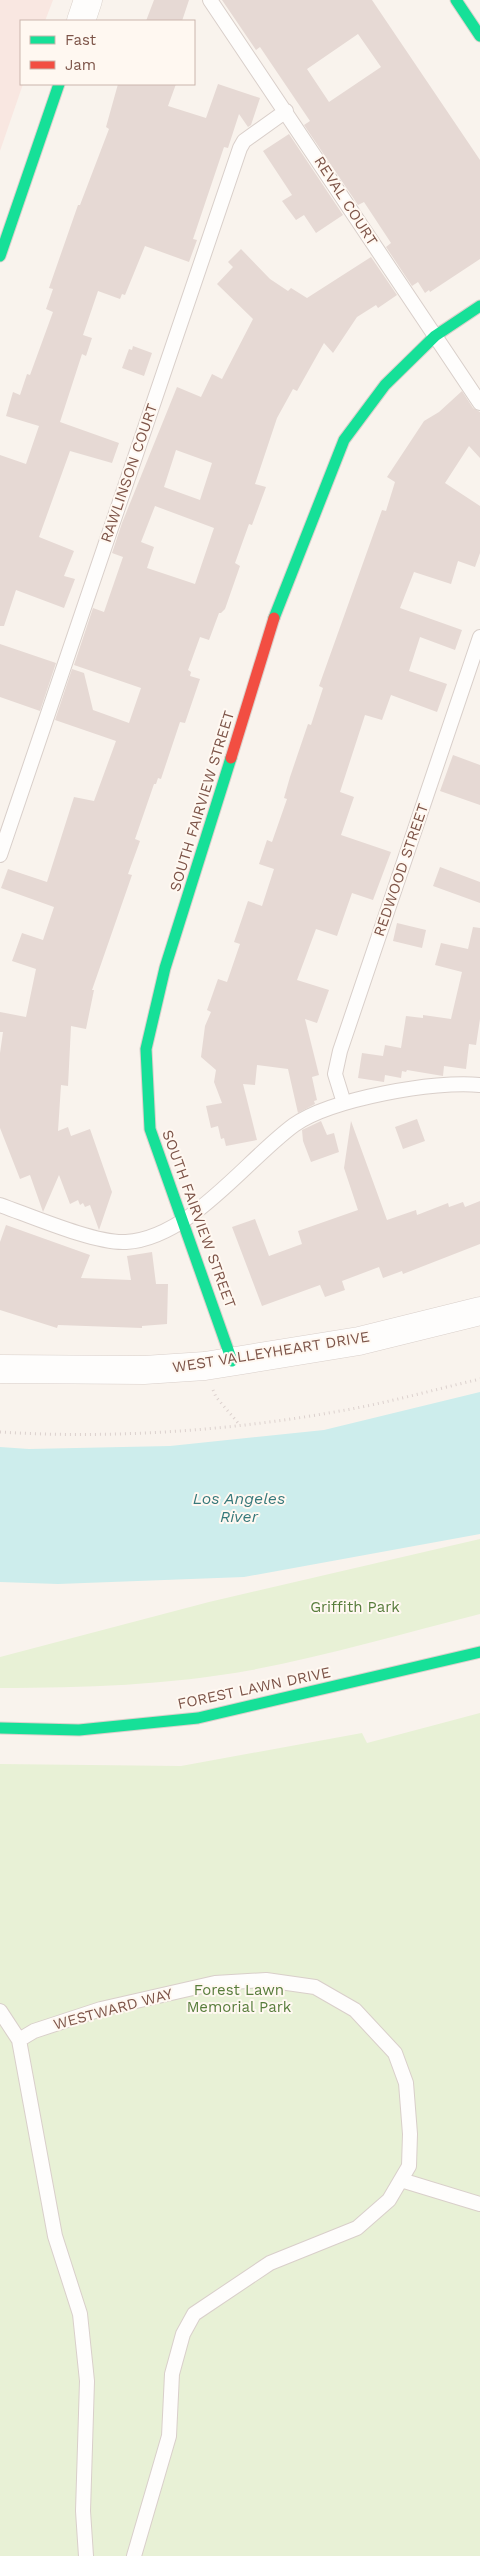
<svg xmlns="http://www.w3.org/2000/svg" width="480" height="2556" viewBox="0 0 480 2556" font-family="'Work Sans',sans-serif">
	<rect width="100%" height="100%" fill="#f9f3ed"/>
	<!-- commercial -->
	<path fill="#f9e7e1" d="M0 0H53L45 21H21L23 84 0 151Z"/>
	<!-- green -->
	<path fill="#e8f1d6" d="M480 1539V1614C405 1633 329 1655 252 1670 169 1685 84 1688 0 1688V1657L209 1602Z
		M480 1713V2556H0V1764L181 1766 362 1733 367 1743Z"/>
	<!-- water -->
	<path fill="#cdedec" d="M480 1392V1534L244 1577 58 1584 0 1582V1447L29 1449 170 1446 324 1430Z"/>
	<!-- building -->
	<path fill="#e6d9d4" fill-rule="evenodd" d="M154 0H189L182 21H146Z
		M222 0H372L480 160V259L430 292 429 290 425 293 418 282 412 286 386 247 391 243 364 202 358 205 304 125 310 121 260 47 256 50ZM358 34 381 67 329 102 307 69Z
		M118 84H176L168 106 206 118 218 84 260 98 251 125 248 127 239 114 228 148 224 147 193 239 197 240 189 262 145 246 125 295 122 294 120 299 98 291 83 335 92 338 86 356 82 354 60 422 119 443 112 463 70 451 39 537 74 551 64 576 75 579 64 608 16 590 4 626H0V455L26 464 39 426 6 416 13 392 20 395 27 374 30 375 53 312 46 309 53 289 49 288 78 205H80L109 129 106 127Z
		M289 134 343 215 316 233 304 215 296 220 282 201 292 195 263 151Z
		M241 249 270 279 288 291 291 288 307 298 371 257 397 295 378 308 376 305 357 317 333 353 324 343 297 391 293 389 277 418 255 484 266 487 252 525 249 524 235 563 240 566 225 609 221 613H219L209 640 200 637 188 670 191 672 190 676 200 679 185 723 180 722 161 779 158 778 156 784H154L135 839 140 841 128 874 132 875 92 990H94L86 1029 71 1026 68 1086 61 1085 58 1131 68 1127 71 1136 90 1129 112 1192 99 1230 90 1205 85 1207 83 1203 80 1205 78 1200 70 1204 59 1175 43 1212 30 1175 20 1179 0 1128V1053L3 1032H0V1012L26 1017 36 969 12 961 22 933 43 940 54 907 1 888 8 869 47 882 74 797 94 801 116 741 55 720 72 669 84 673 93 710 129 723 141 688 74 665 93 608 104 612 123 557 112 553 122 523 177 387 201 397 212 374 222 379 253 319 217 284 233 267 228 262ZM176 450 212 463 200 500 164 487ZM155 506 214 528 195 584 147 568 154 547 141 542Z
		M133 346 152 353 144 376 122 368 129 349 132 350Z
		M462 391 473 408 480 412V458L469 446 445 483 480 506V553L475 567 458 561 451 584 414 572 400 608 462 630 455 650 420 637 409 671 447 684 437 712 391 695 382 720 365 715 340 792 354 797 341 835 391 852 373 900 352 893 337 936 316 929 297 980 329 990 317 1023 305 1019 319 1075 312 1077 317 1100 314 1101 315 1104 298 1113 288 1069 257 1065 255 1085 243 1084 257 1140 226 1146 224 1138 221 1139 218 1126 211 1128 206 1106 222 1103 214 1082 216 1070 201 1057 205 1026 211 1012 207 1010 218 979 227 982 240 944 234 942 248 901 262 906 274 869 259 864 267 840 272 842 287 799 284 798 290 777 308 724 311 725 323 688 319 686 382 510 386 511 395 482 387 477 424 421 439 412Z
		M0 644 56 663 40 711 0 697Z
		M453 755 480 765V805L440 791Z
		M440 867 480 882V903L433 886Z
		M397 923 426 930 422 948 393 941Z
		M473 927 480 928V1019L476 1045 469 1044 466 1069 444 1066 443 1076 407 1070 406 1072 402 1071 401 1078 385 1075 384 1082 358 1078 362 1053 383 1056 385 1045 401 1048 406 1016 423 1018V1015L451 1019 462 972 435 965 441 943 468 949Z
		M417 1119 425 1141 403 1149 395 1127Z
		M321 1121 327 1135 334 1133 339 1152 311 1162 303 1141 302 1130Z
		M351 1121 387 1220 416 1210 417 1215 448 1203 449 1207 463 1202 465 1207 480 1201V1244L403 1274 402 1271 383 1278 379 1267 342 1281 345 1290 325 1297 320 1285 262 1306 232 1227 255 1219 269 1256 302 1244 298 1231 358 1210 344 1168Z
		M6 1225 90 1255 81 1278 131 1280 127 1256 152 1252 156 1284H168L167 1324 142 1326V1328L58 1325 57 1328 0 1310V1242Z"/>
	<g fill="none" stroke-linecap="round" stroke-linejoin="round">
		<!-- lane casing -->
		<g stroke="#d9cfca" stroke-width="16">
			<path id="lane" d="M210 0 480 403
				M0 855 240 148 244 141 286 111
				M344 1103 335 1074 340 1051 480 637
				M0 1205C31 1216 96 1244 126 1242 190 1238 245 1161 294 1125 331 1099 435 1080 480 1085
				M0 2011 19 2040 55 2236 80 2314 87 2381 83 2511 86 2556
				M19 2040 34 2031 101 2009 215 1983 266 1980 315 1987 355 2010 395 2053 406 2083 410 2134 409 2166 389 2200 357 2228 270 2263 194 2314 183 2334 172 2374 169 2436 134 2556
				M401 2180 480 2204"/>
		</g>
		<!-- street casing -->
		<g stroke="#d9cfca" stroke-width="29">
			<path id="street" d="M81 21 88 0
				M0 1369 144 1370 205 1366 359 1341 480 1311"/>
		</g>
		<!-- fast casing -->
		<g stroke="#dad0cb" stroke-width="13">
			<path id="fast" d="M456 0 480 36
				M0 256 59 84
				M274 618 344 440 385 385 435 336 480 306
				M231 758 165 968 146 1049 150 1129 232 1361
				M0 1728 79 1730 198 1718 480 1652"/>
		</g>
		<!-- jam casing -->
		<g stroke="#dad0cb" stroke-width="13">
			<path id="jam" d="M231 758 274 618"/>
		</g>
		<!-- path -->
		<path stroke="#dcd1ce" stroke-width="3" stroke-dasharray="1 4" stroke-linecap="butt" d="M213 1390 216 1397 239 1424
			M0 1432C112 1439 229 1431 340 1411 387 1403 433 1390 480 1379"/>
		<!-- lane -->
		<use href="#lane" stroke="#fefdfc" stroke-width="14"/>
		<!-- street -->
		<use href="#street" stroke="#fefdfc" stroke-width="28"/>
		<!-- fast -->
		<use href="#fast" stroke="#16e098" stroke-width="11"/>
		<!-- jam -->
		<use href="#jam" stroke="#f24e42" stroke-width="11"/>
	</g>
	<g text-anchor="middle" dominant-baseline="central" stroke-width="4" stroke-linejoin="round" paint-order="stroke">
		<!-- street labels -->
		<g font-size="15" fill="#7d5448" stroke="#fff8f1">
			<text transform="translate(346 201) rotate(57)">REVAL COURT</text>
			<text transform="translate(129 473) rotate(-71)">RAWLINSON COURT</text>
			<text transform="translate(202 801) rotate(-73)">SOUTH FAIRVIEW STREET</text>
			<text transform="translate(401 870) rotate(-71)">REDWOOD STREET</text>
			<text transform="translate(199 1219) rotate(70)">SOUTH FAIRVIEW STREET</text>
			<text transform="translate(271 1352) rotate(-9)">WEST VALLEYHEART DRIVE</text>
			<text transform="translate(254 1688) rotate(-12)">FOREST LAWN DRIVE</text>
			<text transform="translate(113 2009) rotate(-15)">WESTWARD WAY</text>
		</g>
		<!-- park labels -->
		<g font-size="15" fill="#587d3c" stroke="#fff8f1">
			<text x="355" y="1607">Griffith Park</text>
			<text x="239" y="1990">Forest Lawn<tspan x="239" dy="17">Memorial Park</tspan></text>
		</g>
		<!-- water labels -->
		<g font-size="16" font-style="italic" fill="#37797b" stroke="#fff8f1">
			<text x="239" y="1498">Los Angeles<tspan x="239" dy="18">River</tspan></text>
		</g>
	</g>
	<!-- legend -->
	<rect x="20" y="20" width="175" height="65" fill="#fff8f1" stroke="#cbb6ad"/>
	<rect x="30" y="36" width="25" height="8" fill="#16e098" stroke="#cbb6ad"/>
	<text x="65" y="45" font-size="15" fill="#7d5448">Fast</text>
	<rect x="30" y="61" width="25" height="8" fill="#f24e42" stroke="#cbb6ad"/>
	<text x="65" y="70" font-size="15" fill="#7d5448">Jam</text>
</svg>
